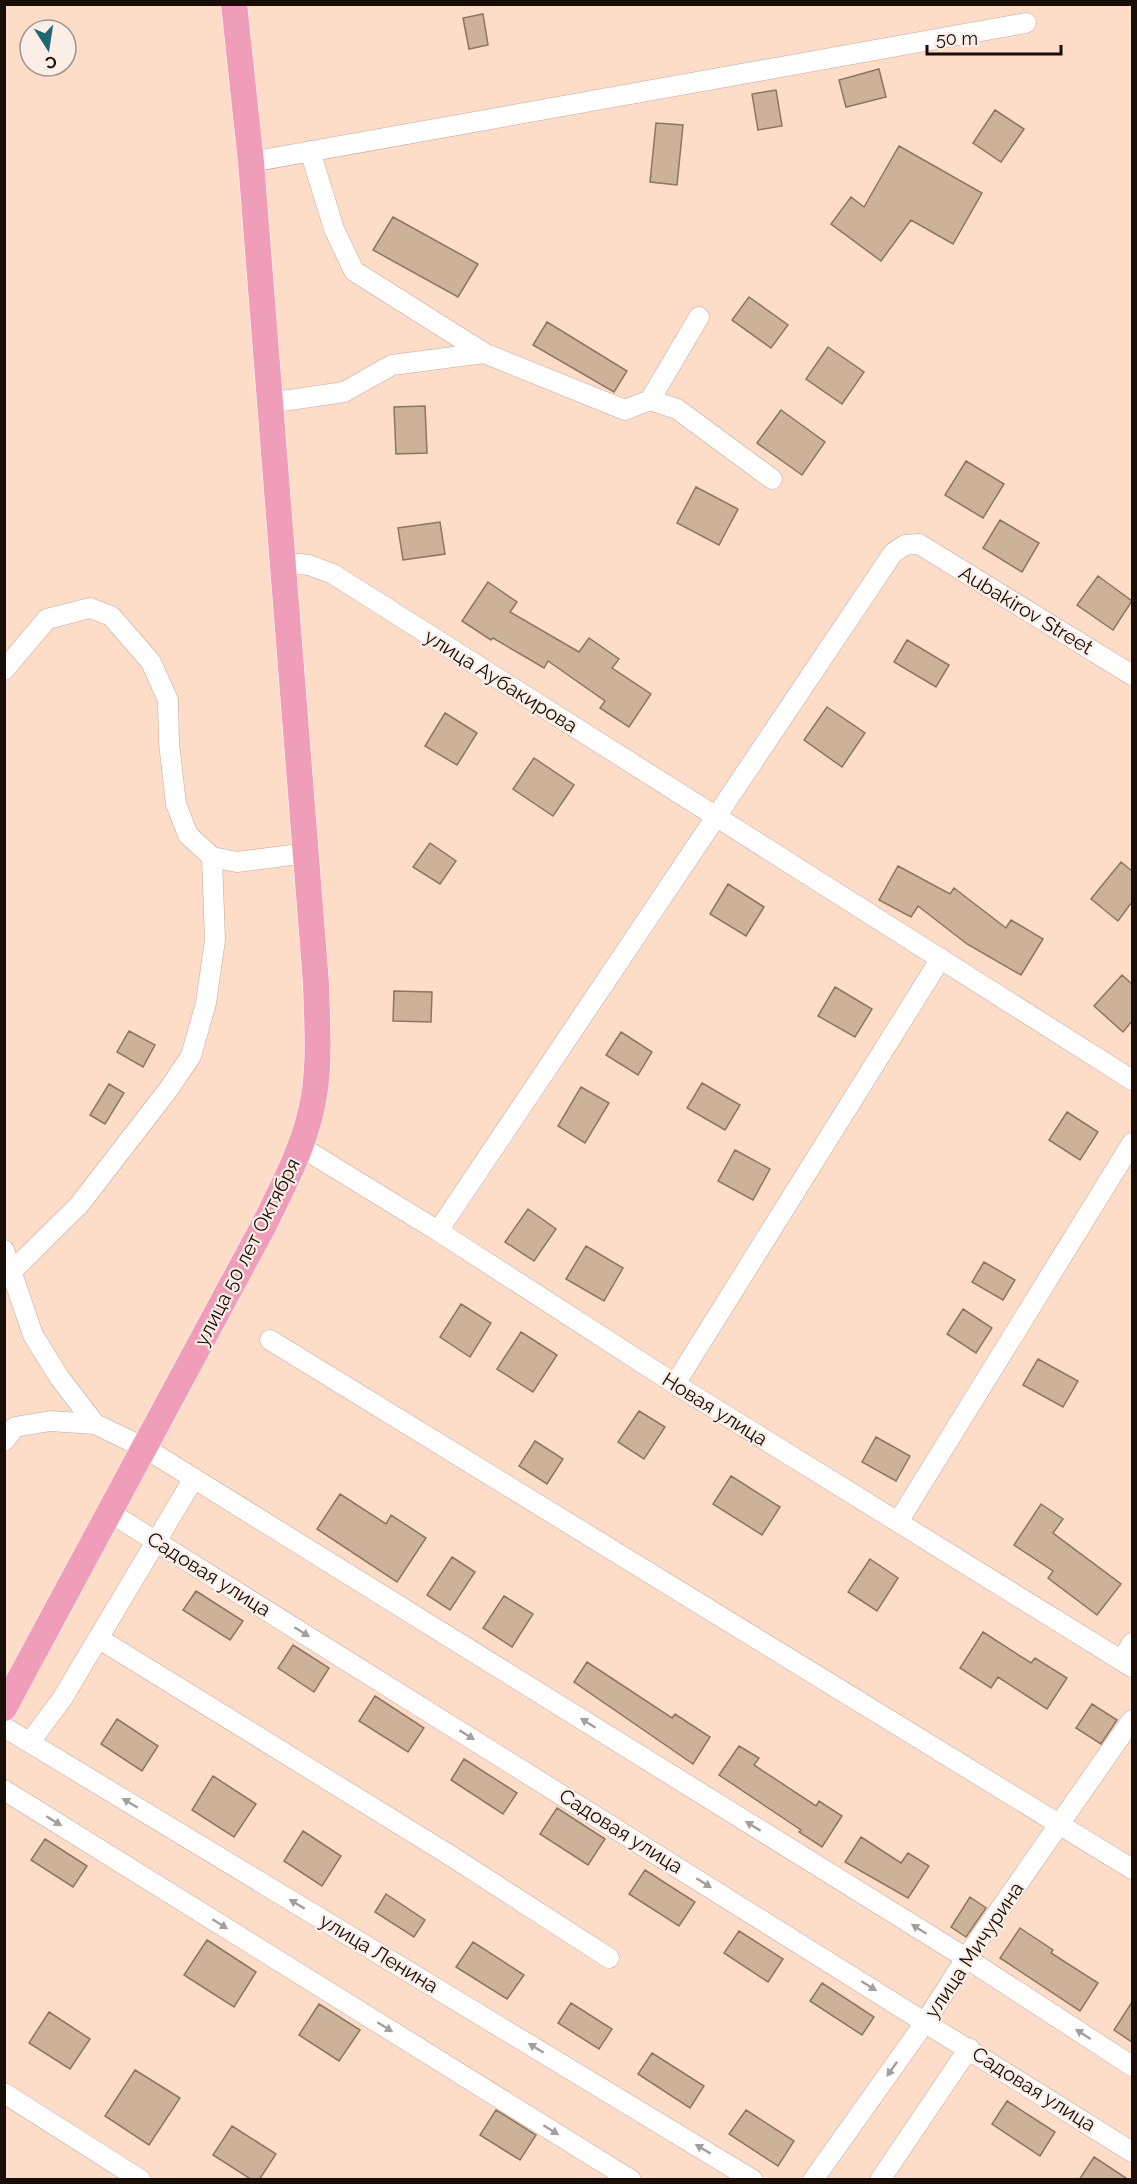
<svg xmlns="http://www.w3.org/2000/svg" width="1137" height="2184" viewBox="0 0 1137 2184" font-family="Raleway,sans-serif">
	<rect width="100%" height="100%" fill="#fddcc8"/>
	<!-- building -->
	<path fill="#cdb29a" stroke="#8d755f" stroke-width="1.5" d="M483 14 488 45 469 49 463 18Z
		M879 69 886 97 846 107 839 80Z
		M776 90 782 126 758 130 752 94Z
		M995 110 1024 129 1001 162 973 143Z
		M656 123 683 125 677 185 650 182Z
		M899 146 982 193 953 244 911 220 881 261 831 224 851 197 864 207Z
		M393 217 478 264 458 297 373 250Z
		M749 297 788 325 771 348 732 320Z
		M547 322 627 371 614 392 533 345Z
		M828 347 864 372 842 404 806 379Z
		M425 406 427 453 396 454 394 407Z
		M781 410 825 442 802 475 757 443Z
		M966 461 1004 484 983 518 945 495Z
		M696 487 738 509 719 545 677 523Z
		M1000 520 1039 543 1022 572 983 548Z
		M440 522 445 554 403 560 398 528Z
		M1098 576 1132 601 1113 630 1077 605Z
		M488 582 517 602 510 612 579 652 589 638 619 659 612 668 651 694 629 727 600 708 605 701 548 661 544 668 493 638 491 640 462 621Z
		M907 640 949 665 936 687 894 662Z
		M827 707 865 733 842 767 804 740Z
		M445 713 477 733 457 765 425 746Z
		M534 758 574 785 553 816 513 789Z
		M430 843 456 861 440 884 413 867Z
		M1121 862 1132 871V902L1118 921 1091 899Z
		M898 866 950 894 954 888 1006 928 1011 920 1043 939 1021 975 967 944 918 906 911 917 879 900Z
		M728 884 764 907 746 936 710 914Z
		M1122 975 1132 984V1021L1123 1032 1094 1006Z
		M835 987 872 1009 855 1037 818 1016Z
		M394 991 432 992 431 1022 393 1021Z
		M129 1031 155 1045 143 1067 117 1052Z
		M621 1032 652 1052 638 1075 606 1055Z
		M702 1083 740 1105 725 1130 687 1108Z
		M109 1084 124 1093 105 1124 90 1115Z
		M581 1087 609 1103 585 1143 558 1126Z
		M1067 1112 1098 1132 1080 1160 1049 1140Z
		M735 1150 770 1169 753 1200 718 1181Z
		M528 1209 556 1229 534 1261 505 1242Z
		M586 1246 623 1268 604 1301 566 1279Z
		M984 1262 1015 1280 1003 1300 972 1282Z
		M461 1304 491 1323 470 1357 440 1337Z
		M963 1309 992 1328 976 1353 947 1334Z
		M521 1332 557 1355 533 1392 497 1369Z
		M1038 1359 1078 1381 1063 1407 1023 1385Z
		M639 1411 665 1427 644 1459 618 1442Z
		M876 1437 910 1456 896 1481 862 1462Z
		M535 1441 563 1459 547 1484 519 1466Z
		M731 1476 780 1507 762 1535 713 1504Z
		M340 1494 386 1524 391 1515 426 1538 397 1582 317 1529Z
		M1041 1504 1063 1519 1053 1533 1121 1584 1097 1615 1048 1578 1053 1571 1014 1545Z
		M452 1557 475 1572 450 1610 427 1595Z
		M870 1559 898 1578 877 1611 848 1592Z
		M196 1591 243 1621 230 1640 183 1610Z
		M504 1596 533 1614 512 1647 483 1628Z
		M983 1632 1031 1663 1035 1658 1067 1678 1047 1709 998 1677 991 1688 960 1668Z
		M293 1645 329 1668 314 1692 278 1668Z
		M587 1662 672 1718 675 1714 710 1737 693 1764 574 1682Z
		M375 1696 424 1728 408 1752 359 1721Z
		M1092 1704 1117 1720 1101 1744 1076 1728Z
		M117 1719 158 1746 142 1771 101 1744Z
		M739 1746 759 1758 754 1765 816 1806 819 1801 842 1816 822 1847 799 1832 801 1830 719 1775Z
		M464 1759 517 1793 503 1814 451 1780Z
		M213 1776 256 1804 234 1837 192 1810Z
		M557 1808 605 1839 588 1865 540 1834Z
		M303 1831 341 1856 322 1886 284 1861Z
		M861 1837 901 1863 908 1853 929 1866 908 1898 845 1862Z
		M45 1839 87 1866 73 1887 31 1860Z
		M645 1870 695 1902 679 1926 629 1894Z
		M386 1894 425 1920 414 1937 375 1912Z
		M970 1897 986 1908 966 1937 951 1927Z
		M1020 1928 1053 1950 1051 1953 1098 1983 1080 2011 1000 1958Z
		M739 1931 783 1959 768 1982 724 1953Z
		M207 1940 256 1972 234 2007 184 1975Z
		M473 1942 524 1975 507 1999 456 1967Z
		M822 1983 874 2017 862 2035 810 2001Z
		M1132 2002V2042L1114 2030Z
		M571 2003 612 2029 599 2049 558 2023Z
		M319 2004 360 2030 339 2061 299 2035Z
		M49 2012 90 2039 70 2069 29 2043Z
		M652 2053 704 2086 690 2108 638 2074Z
		M135 2070 180 2098 149 2145 105 2116Z
		M1007 2101 1055 2132 1040 2156 992 2124Z
		M496 2110 536 2135 520 2160 480 2135Z
		M746 2110 794 2141 778 2166 729 2134Z
		M232 2126 276 2154 259 2180H252L213 2155Z
		M1094 2157 1129 2180H1079Z"/>
	<g fill="none" stroke-linecap="round" stroke-linejoin="round">
		<!-- minor casing -->
		<g stroke="#c6a895" stroke-width="21">
			<path id="minor" d="M310 151 334 229 354 271 484 353
				M251 162 1026 23
				M650 400 699 317
				M269 403 344 392 392 365 484 353 625 410 650 400 677 409 772 479
				M281 562 309 565 333 574 1132 1080
				M4 670 47 619 90 608 111 616 151 662 168 700 169 743 176 804 188 835 212 857 237 862 307 853
				M301 1147 438 1231 675 1384 1132 1667
				M438 1231 893 553 905 545 919 544 1132 675
				M4 1250 33 1335 59 1377 95 1424
				M4 1279 79 1205 168 1090 191 1056 206 1003 215 940 212 857
				M270 1340 1132 1869
				M675 1384 941 958
				M4 1441 15 1427 50 1421 95 1424 145 1448 966 1958 1132 2066
				M109 1512 1132 2152
				M898 1522 1132 1143
				M98 1638 451 1856 609 1958
				M1122 1660 1132 1643
				M4 1727 753 2180
				M30 1742 62 1699 194 1478
				M4 1790 631 2180
				M4 2093 141 2180
				M813 2180 926 2021 966 1958 1132 1720
				M880 2180 969 2048"/>
		</g>
		<!-- major casing -->
		<g stroke="#fff" stroke-width="27">
			<path id="major" d="M4 1708 264 1225C282 1188 302 1151 311 1111 321 1070 317 1025 316 983L251 162 234 4"/>
		</g>
		<!-- minor -->
		<use href="#minor" stroke="#fff" stroke-width="20"/>
		<!-- major -->
		<use href="#major" stroke="#ef9db8" stroke-width="26"/>
	</g>
	<!-- one-way arrows -->
	<defs><path id="oneway-solid" d="M-6-.8H1V-3.2L6.5 0L1 3.2V.8H-6Z" transform="scale(1.5)"/></defs>
	<g fill="#a39f9c">
		<use href="#oneway-solid" transform="translate(302 1632) rotate(32)"/>
		<use href="#oneway-solid" transform="translate(588 1723) rotate(-148)"/>
		<use href="#oneway-solid" transform="translate(467 1735) rotate(32)"/>
		<use href="#oneway-solid" transform="translate(130 1803) rotate(-149)"/>
		<use href="#oneway-solid" transform="translate(54 1821) rotate(32)"/>
		<use href="#oneway-solid" transform="translate(753 1826) rotate(-148)"/>
		<use href="#oneway-solid" transform="translate(704 1883) rotate(32)"/>
		<use href="#oneway-solid" transform="translate(297 1904) rotate(-149)"/>
		<use href="#oneway-solid" transform="translate(220 1924) rotate(32)"/>
		<use href="#oneway-solid" transform="translate(919 1929) rotate(-148)"/>
		<use href="#oneway-solid" transform="translate(869 1986) rotate(32)"/>
		<use href="#oneway-solid" transform="translate(385 2027) rotate(32)"/>
		<use href="#oneway-solid" transform="translate(1083 2034) rotate(-147)"/>
		<use href="#oneway-solid" transform="translate(536 2048) rotate(-149)"/>
		<use href="#oneway-solid" transform="translate(892 2069) rotate(125)"/>
		<use href="#oneway-solid" transform="translate(551 2130) rotate(32)"/>
		<use href="#oneway-solid" transform="translate(703 2149) rotate(-149)"/>
	</g>
	<g text-anchor="middle" dominant-baseline="central" stroke-width="4.5" stroke-linejoin="round" paint-order="stroke">
		<!-- street labels -->
		<g font-size="20" fill="#180e07" stroke="#fbeee6">
			<text transform="translate(1026 610) rotate(31)">Aubakirov Street</text>
			<text transform="translate(501 681) rotate(32)">улица Аубакирова</text>
			<text transform="translate(247 1252) rotate(-63)">улица 50 лет Октября</text>
			<text transform="translate(715 1409) rotate(32)">Новая улица</text>
			<text transform="translate(209 1574) rotate(32)">Садовая улица</text>
			<text transform="translate(621 1831) rotate(32)">Садовая улица</text>
			<text transform="translate(974 1950) rotate(-56)">улица Мичурина</text>
			<text transform="translate(379 1953) rotate(31)">улица Ленина</text>
			<text transform="translate(1034 2089) rotate(32)">Садовая улица</text>
		</g>
	</g>
	<!-- border -->
	<rect width="1137" height="2184" fill="none" stroke="#180e07" stroke-width="12"/>
	<!-- north arrow -->
	<g transform="translate(48 48) rotate(168)"><circle r="28" fill="#fbeee6" stroke="#a0948d" stroke-width="1.5"/>
	<path d="M0-4.5L10 22L0 15L-10 22Z" fill="#1f6775"/>
	<text y="-9" font-size="16" font-weight="bold" text-anchor="middle" fill="#180e07">С</text>
	</g>
	<!-- scale -->
	<path d="M927 45v9h134v-9" fill="none" stroke="#180e07" stroke-width="3"/>
	<text x="936" y="45" font-size="18" fill="#180e07" stroke="#fbeee6" stroke-width="4.5" paint-order="stroke">50 m</text>
</svg>
